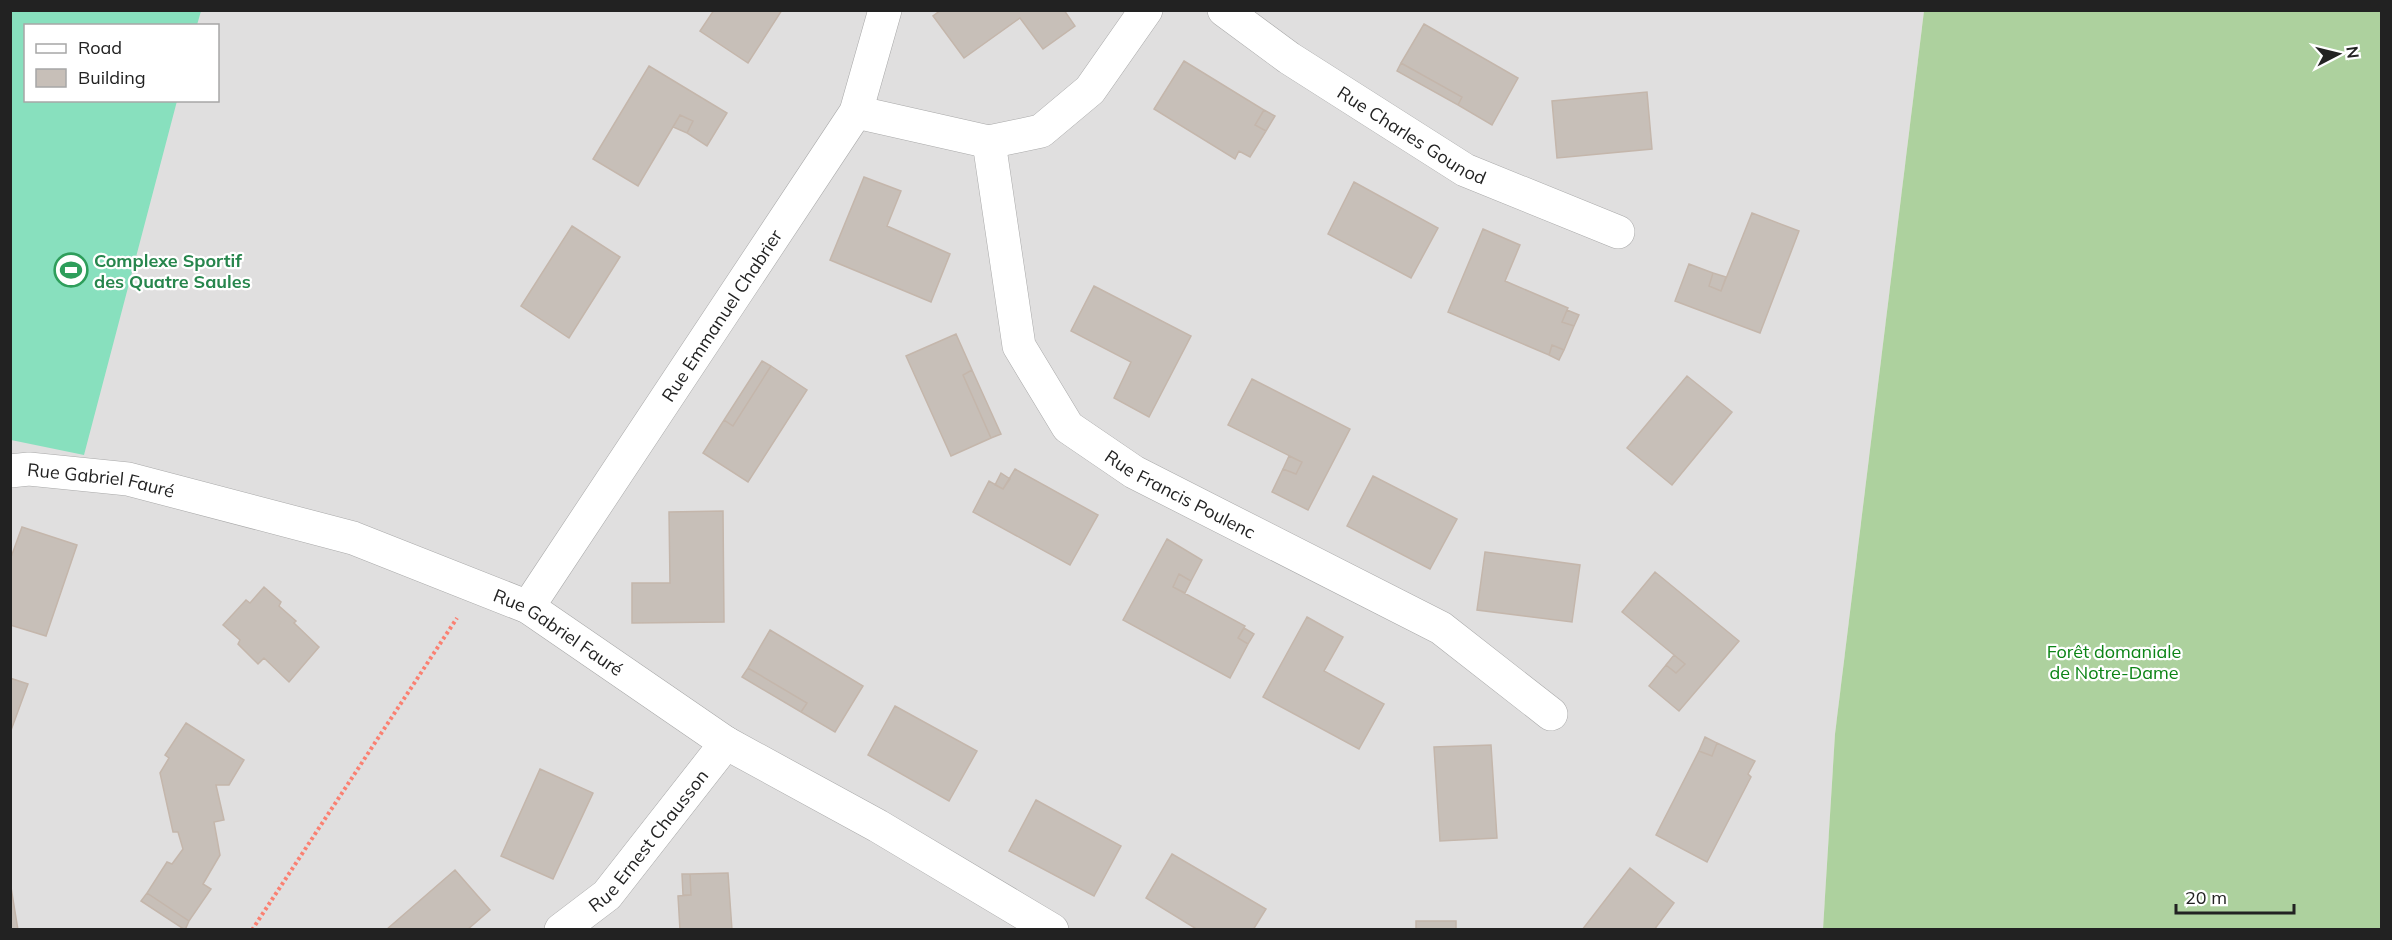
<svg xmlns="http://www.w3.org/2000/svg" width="2392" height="940" viewBox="0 0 2392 940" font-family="Mulish,sans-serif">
	<rect width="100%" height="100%" fill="#f2efe9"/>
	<!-- residential -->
	<path fill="#e0dfdf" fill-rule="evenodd" d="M10 11H1924L1835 734 1823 929H11ZM26 26H218V100H26Z"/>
	<!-- forest -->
	<path fill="#add19e" d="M1924 11H2381V929H1823L1835 734Z"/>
	<!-- pitch -->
	<path fill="#88e0be" d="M11 10 201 11 197 25 26 26V100L177 101 84 455 11 440Z"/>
	<!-- building -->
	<path fill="#c7bfb8" stroke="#c4b6ab" stroke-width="1.5" d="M714 10H782L748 63 700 31Z
		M941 10H1064L1075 26 1043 49 1020 18 964 58 933 16Z
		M1424 24 1518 78 1492 125 1458 105 1462 97 1401 63Z
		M1184 61 1264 110 1255 125 1266 131 1250 157 1239 151 1235 159 1154 109Z
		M1401 63 1462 97 1458 105 1397 71Z
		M649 66 727 113 707 146 687 133 693 121 680 115 638 186 593 159Z
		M1647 92 1652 149 1557 158 1552 101Z
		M1264 110 1275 116 1266 131 1255 125Z
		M680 115 693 121 687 133 673 127Z
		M864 177 901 191 887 226 950 254 931 302 830 260Z
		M1354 182 1438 228 1411 278 1328 234Z
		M1752 213 1799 231 1760 333 1675 301 1689 264 1713 273 1709 286 1721 291Z
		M572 226 620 257 569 338 521 306Z
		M1483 229 1520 245 1505 281 1568 308 1562 322 1574 326 1564 350 1552 345 1549 355 1448 312Z
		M1713 273 1726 277 1721 291 1709 286Z
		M1094 286 1191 336 1149 417 1114 398 1131 362 1071 331Z
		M1567 310 1579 315 1574 326 1562 322Z
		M956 334 972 370 963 375 991 438 951 456 906 356Z
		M1552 345 1564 350 1559 360 1549 355Z
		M762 361 771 366 733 426 724 420Z
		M771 366 807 390 748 482 703 453 724 420 733 426Z
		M972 370 1001 434 991 438 963 375Z
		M1687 376 1732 412 1672 485 1627 448Z
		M1252 379 1350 429 1308 510 1272 492 1283 469 1296 474 1302 462 1228 425Z
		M1289 456 1302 462 1296 474 1283 469Z
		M1015 469 1098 515 1070 565 973 512 989 481 1003 489Z
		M1001 473 1010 479 1003 489 995 485Z
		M1373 476 1457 519 1430 569 1347 526Z
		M723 511 724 622 632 623V583H670L669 512Z
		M22 527 77 545 46 636 10 625V560Z
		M1167 539 1202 560 1191 581 1179 574 1173 587 1245 626 1238 638 1248 644 1230 678 1123 620Z
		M1485 552 1580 565 1572 622 1477 610Z
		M1655 572 1739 641 1679 711 1649 686 1666 665 1676 673 1685 664 1622 612Z
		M1179 574 1191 581 1185 593 1173 587Z
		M264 587 281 602 279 606 296 621 294 623 319 647 289 682 264 658 258 664 238 644 240 640 223 625 246 600 250 603Z
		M1307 617 1343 637 1324 671 1384 704 1359 749 1263 697Z
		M1244 628 1254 634 1248 644 1238 638Z
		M770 630 863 686 835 732 801 712 807 703 748 668Z
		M1674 655 1685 664 1676 673 1666 665Z
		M748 668 807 703 801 712 742 677Z
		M10 678 28 684 10 733Z
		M895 706 977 751 949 801 868 755Z
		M186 723 244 760 229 785H216L224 820 214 822 220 855 203 884 211 889 189 921 147 893 167 862 172 864 183 849 178 832H173L160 773 169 758 165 755Z
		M1705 737 1717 743 1712 756 1699 751Z
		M1717 743 1755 761 1748 774 1751 777 1707 862 1656 835 1699 751 1712 756Z
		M1491 745 1497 838 1440 841 1434 747Z
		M540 769 593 793 553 879 501 856Z
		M1036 800 1121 846 1094 896 1009 851Z
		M1172 854 1266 909 1253 930H1198L1146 898Z
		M1630 868 1674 903 1654 930H1582Z
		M455 870 490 910 467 930H386Z
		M728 873 732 930H680L678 896 691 895 690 874Z
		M682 874H690L691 895H683Z
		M10 881 18 930H10Z
		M147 893 189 921 185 930 141 901Z
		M1416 921H1456V930H1416Z"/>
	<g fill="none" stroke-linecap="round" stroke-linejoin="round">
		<!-- minor casing -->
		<g stroke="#a9a9a9" stroke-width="34">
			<g id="minor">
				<path id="s1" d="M1224 10 1289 58 1465 170 1618 232"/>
				<path d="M856 112 989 142 1041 131 1090 90 1146 10"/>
				<path id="s2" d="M989 142 1019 346 1068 427 1134 472 1441 628 1551 714"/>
				<path id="s3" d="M10 471 29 469 128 479 353 538 528 607 726 743 878 826 1052 930"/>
				<path id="s4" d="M528 607 856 112 885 10"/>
				<path id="s5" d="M561 930 607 895 726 743"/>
			</g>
		</g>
		<!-- path -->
		<path stroke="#fa8072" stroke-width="4" stroke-dasharray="3 3" stroke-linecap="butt" d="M252 930 457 618"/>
		<!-- minor -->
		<use href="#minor" stroke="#fff" stroke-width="33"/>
	</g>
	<!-- icons -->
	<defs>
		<g id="stadium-ring" transform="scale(1.725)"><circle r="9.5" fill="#fff" stroke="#2e9e5b" stroke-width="1.5"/><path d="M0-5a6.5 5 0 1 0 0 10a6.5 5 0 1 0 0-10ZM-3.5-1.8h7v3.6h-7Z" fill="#2e9e5b"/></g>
	</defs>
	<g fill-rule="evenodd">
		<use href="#stadium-ring" x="71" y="270"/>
	</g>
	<g text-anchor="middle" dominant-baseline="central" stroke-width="4.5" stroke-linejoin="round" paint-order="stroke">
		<!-- street labels -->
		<g font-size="18" fill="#222" stroke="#fff">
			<text stroke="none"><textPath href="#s1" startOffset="226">Rue Charles Gounod</textPath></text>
			<text stroke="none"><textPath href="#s4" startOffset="350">Rue Emmanuel Chabrier</textPath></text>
			<text stroke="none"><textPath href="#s3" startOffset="92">Rue Gabriel Fauré</textPath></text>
			<text stroke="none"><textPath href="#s2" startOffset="432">Rue Francis Poulenc</textPath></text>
			<text stroke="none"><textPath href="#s3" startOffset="578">Rue Gabriel Fauré</textPath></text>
			<text stroke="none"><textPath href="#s5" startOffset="126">Rue Ernest Chausson</textPath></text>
		</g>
		<!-- leisure labels -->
		<g font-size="18" font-weight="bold" fill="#27864d" stroke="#fff" text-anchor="start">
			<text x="94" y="260">Complexe Sportif<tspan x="94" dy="21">des Quatre Saules</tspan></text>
		</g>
		<!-- park labels -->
		<g font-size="18" fill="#0c8416" stroke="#fff">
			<text x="2114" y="651">Forêt domaniale<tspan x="2114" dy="21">de Notre-Dame</tspan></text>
		</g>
	</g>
	<!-- border -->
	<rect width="2392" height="940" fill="none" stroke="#222222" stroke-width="24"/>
	<!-- legend -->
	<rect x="24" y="24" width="195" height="78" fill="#ffffff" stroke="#a7a7a7" stroke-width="1.5"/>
	<rect x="36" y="44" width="30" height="9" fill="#ffffff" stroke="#a7a7a7" stroke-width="1.5"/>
	<text x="78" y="54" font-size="18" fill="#222222">Road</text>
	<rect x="36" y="69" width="30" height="18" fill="#c7bfb8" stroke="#a7a7a7" stroke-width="1.5"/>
	<text x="78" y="84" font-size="18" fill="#222222">Building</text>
	<!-- north arrow -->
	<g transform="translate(2338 54) rotate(83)" stroke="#ffffff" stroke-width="4.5" paint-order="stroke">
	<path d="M0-4.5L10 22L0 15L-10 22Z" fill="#222222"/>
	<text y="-9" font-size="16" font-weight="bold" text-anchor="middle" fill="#222222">N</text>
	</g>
	<!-- scale -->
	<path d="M2176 904v9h118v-9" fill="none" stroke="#222222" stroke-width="3"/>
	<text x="2185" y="904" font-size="18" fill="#222222" stroke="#ffffff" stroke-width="4.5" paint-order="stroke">20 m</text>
</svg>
